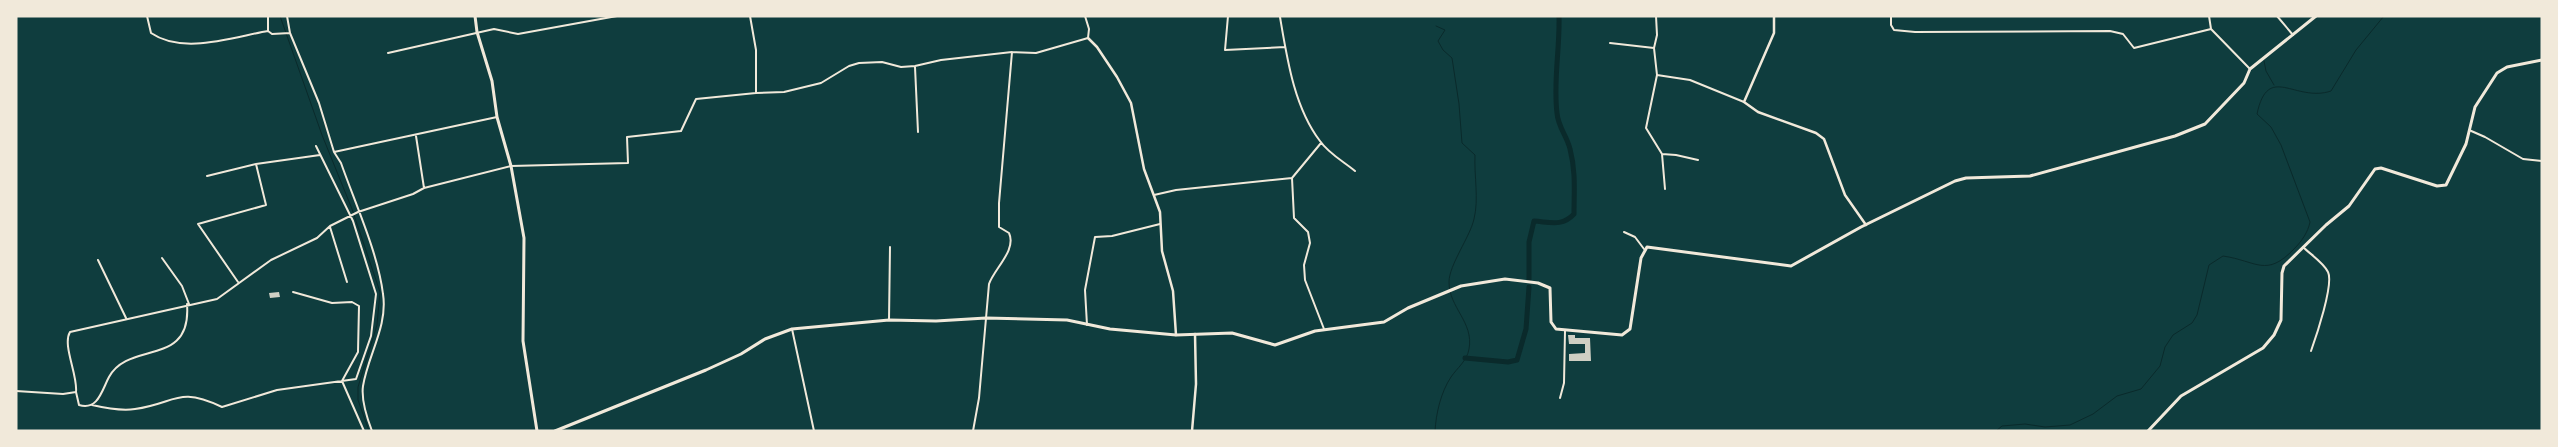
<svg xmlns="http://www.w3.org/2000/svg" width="2558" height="447" viewBox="0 0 2558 447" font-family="Quicksand,sans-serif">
	<rect width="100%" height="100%" fill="#0f3d3e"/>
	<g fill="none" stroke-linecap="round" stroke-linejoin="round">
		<!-- stream -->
		<path stroke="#0a2a2b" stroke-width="1" d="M280 16 322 135 352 209 380 292 377 325 358 387V400L369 431
			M2264 61 2266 71 2274 85
			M1435 431C1436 413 1441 392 1451 377 1457 368 1467 361 1469 349 1474 322 1449 308 1449 282 1449 265 1470 237 1474 219 1479 199 1474 176 1475 155L1462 143 1459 104 1452 58 1443 50 1438 41 1445 30 1436 26
			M1996 431 2002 426 2025 424 2045 427 2070 425 2093 414 2117 396 2141 389 2160 366 2165 347 2173 335 2192 323 2197 315 2209 265 2223 256C2257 261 2266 278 2294 249 2302 241 2308 232 2310 222L2281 145 2271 127 2257 114C2268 62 2295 103 2331 91L2356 50 2384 16"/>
		<!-- canal -->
		<path stroke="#0a2a2b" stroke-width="5" d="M1529 279V242L1534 221C1550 222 1562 227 1574 214 1574 191 1576 172 1570 149 1567 136 1558 127 1557 113 1553 81 1560 49 1559 16
			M1465 358 1508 362 1517 360 1526 329 1529 287"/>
	</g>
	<!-- building -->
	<path fill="#cfcfc3" d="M279 292 280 297 270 298 269 293Z
		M1568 335H1575V338H1590L1591 361H1569V354L1585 353V344H1569Z"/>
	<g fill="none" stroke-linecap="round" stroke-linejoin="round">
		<!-- minor -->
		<path stroke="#f1e9da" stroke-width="2" d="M147 16 151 33C183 55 233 37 268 31
			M268 16V31L272 34 290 33
			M287 16 290 33 319 103 334 152 341 163C355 203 378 253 383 294 388 326 368 355 363 386 361 400 367 418 372 431
			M750 16 756 50V93
			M1228 16 1225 50 1285 47
			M1656 16 1657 35 1654 48 1657 75 1646 128 1662 154 1665 189
			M1891 16V25L1894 30 1915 32 2110 31 2123 34 2134 48 2211 29
			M2209 16 2211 29 2250 69
			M2277 16 2293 35
			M1280 17C1287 58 1294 107 1320 141 1328 153 1344 162 1355 171
			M1610 43 1654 48
			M388 53 494 29 518 34 617 16
			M915 67 918 132
			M1657 75 1690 80 1744 102
			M2469 130 2485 137 2523 159 2542 161
			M416 136 424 188
			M1321 143 1292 178 1294 218 1308 232 1310 243 1304 265 1305 280 1324 329
			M334 152 497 117
			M1662 154 1676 155 1698 160
			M207 176 256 164
			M1154 195 1176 190 1292 178
			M330 227 347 282
			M1624 232 1635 237 1644 249
			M2303 247C2310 254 2324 263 2328 272 2334 284 2316 337 2311 351
			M162 258 182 286 189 304
			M98 260 126 318
			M238 282 198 224 266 205 256 164 320 155
			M293 292 332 303 352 302 359 306 358 352 342 381 364 431
			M889 320 890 247
			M1087 325 1085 290 1095 237 1112 236 1160 224
			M792 329 814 431
			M16 391 63 394 76 392C78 375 62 345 70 332L217 299 271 260 317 238 330 226 358 212 413 194 424 188 511 166 628 163 627 137 681 131 696 99 756 93 784 92 821 83 849 66 859 63 882 62 901 67 915 66 941 60 1012 52 1036 53 1088 38 1089 29 1085 16
			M76 392 79 405C98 411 102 390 109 377 129 340 192 368 187 304
			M1560 398 1564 383 1565 331
			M92 405C105 408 122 411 135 409 177 403 177 386 222 407L277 390 356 379 371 336 376 294 353 221 316 146
			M973 431 979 398 989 284C994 269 1017 250 1009 233L999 227V203L1012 52"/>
		<!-- tertiary -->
		<path stroke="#f1e9da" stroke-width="2.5" d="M1774 16V33L1744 102 1758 112 1816 133 1824 139 1845 195 1866 225
			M1088 38 1097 47 1117 77 1131 103 1144 169 1160 212 1162 251 1173 291 1176 335
			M1192 431 1196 384 1195 334"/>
		<!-- secondary -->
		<path stroke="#f1e9da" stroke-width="3" d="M555 431 706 370 741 354 765 339 792 329 889 320 936 321 986 318 1067 320 1110 329 1176 335 1232 333 1275 345 1315 331 1384 322 1408 308 1461 286 1505 279 1538 283 1550 288 1551 322 1556 329 1622 335 1630 329 1641 258 1647 247 1791 266 1861 227 1955 181 1966 178 2030 176 2175 136 2205 124 2244 83 2250 69 2316 16
			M2148 431 2181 396 2263 348 2274 335 2281 320 2282 273 2284 266 2326 225 2349 206 2375 169 2381 168 2437 186 2446 185 2466 144 2475 107 2497 73 2507 67 2542 60"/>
		<!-- primary -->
		<path stroke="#f1e9da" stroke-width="3" d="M475 16 477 32 492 81 497 117 511 166 524 238 523 341 537 431"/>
	</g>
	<!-- border -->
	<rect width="2558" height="447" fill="none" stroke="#f1e9da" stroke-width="35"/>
</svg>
